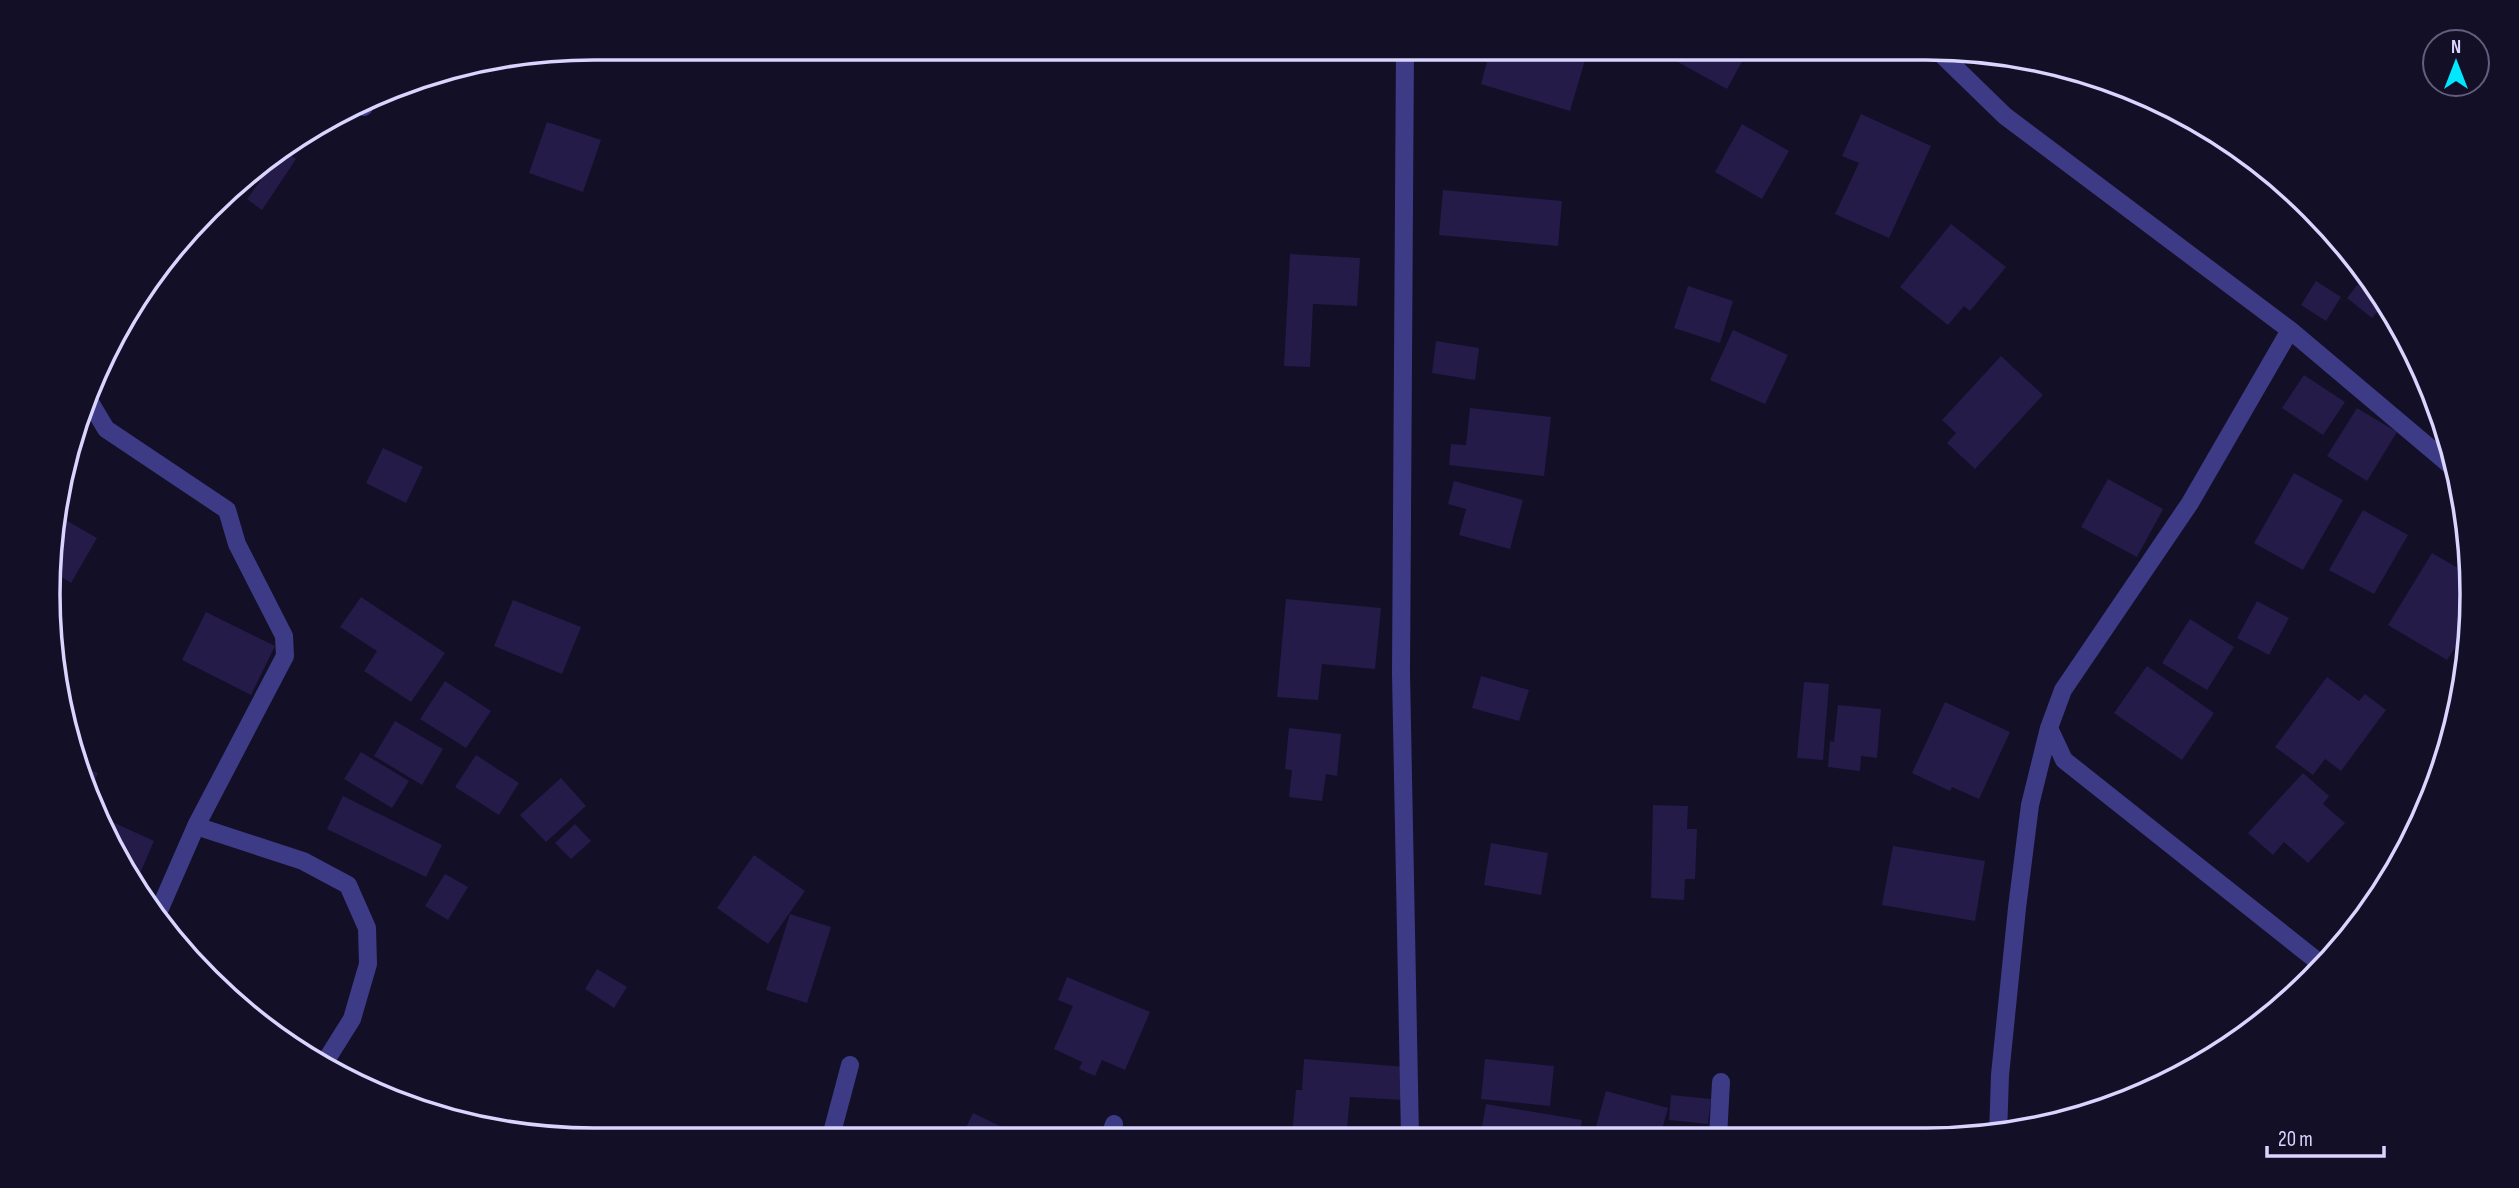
<svg xmlns="http://www.w3.org/2000/svg" width="2519" height="1188" viewBox="0 0 2519 1188" font-family="'Sofia Sans Condensed',sans-serif">
	<rect width="100%" height="100%" fill="#130f27"/>
	<!-- building -->
	<path fill="#241b48" d="M1480 47H1578L1588 50 1570 111 1481 84 1487 62 1476 59Z
		M1681 47H1750L1727 89 1674 60Z
		M1861 114 1931 146 1889 238 1835 214 1859 163 1842 156Z
		M547 122 601 140 583 192 529 173Z
		M1742 124 1789 151 1762 199 1715 172Z
		M282 149 296 159 262 210 247 199 261 180 249 172Z
		M1443 190 1562 201 1558 246 1439 235Z
		M1951 224 2006 267 1970 311 1964 306 1948 325 1900 287Z
		M1290 254 1360 258 1357 306 1313 304 1310 367 1284 366Z
		M2366 274 2386 302 2372 318 2347 298Z
		M2316 281 2341 297 2326 321 2301 305Z
		M1688 286 1733 301 1720 343 1674 328Z
		M1733 330 1788 355 1765 404 1710 380Z
		M1436 341 1479 348 1475 380 1432 373Z
		M2001 356 2043 395 1975 469 1947 443 1956 433 1942 420Z
		M2304 375 2345 402 2323 435 2282 408Z
		M1470 408 1551 417 1544 476 1449 465 1451 444 1466 445Z
		M2357 408 2397 432 2367 481 2327 456Z
		M383 448 423 467 406 503 366 483Z
		M2294 473 2343 500 2303 570 2254 543Z
		M2108 479 2163 509 2137 557 2081 527Z
		M1454 481 1523 500 1510 549 1459 535 1466 509 1448 504Z
		M2363 510 2408 535 2374 594 2329 570Z
		M55 514 97 538 71 583 50 570Z
		M2432 553 2470 575 2472 594 2469 626 2447 660 2388 625Z
		M361 597 445 653 411 702 364 671 377 651 340 627Z
		M1286 599 1381 608 1375 669 1322 664 1318 700 1277 697Z
		M513 600 581 627 562 674 494 646Z
		M2257 601 2289 618 2269 655 2237 638Z
		M206 612 275 646 251 695 182 660Z
		M2190 619 2234 647 2207 690 2162 663Z
		M2147 666 2214 713 2182 760 2114 713Z
		M1481 676 1529 690 1519 721 1472 708Z
		M2327 677 2359 701 2365 694 2386 710 2341 771 2325 759 2313 775 2275 747Z
		M445 681 491 711 466 748 420 719Z
		M1804 682 1829 684 1823 760 1797 758Z
		M1945 702 2010 732 1979 799 1952 787 1950 791 1912 773Z
		M1838 705 1881 709 1877 758 1861 756 1860 771 1828 767 1830 741 1834 742Z
		M395 721 443 749 422 785 374 756Z
		M1289 728 1341 734 1337 776 1326 774 1322 801 1289 797 1292 770 1285 769Z
		M361 752 409 781 392 808 344 779Z
		M476 755 519 783 499 815 455 787Z
		M83 767 98 773 91 789Z
		M2303 773 2329 796 2323 804 2345 823 2308 863 2284 842 2273 855 2248 833Z
		M561 778 586 806 546 842 520 815Z
		M343 796 442 845 426 877 327 829Z
		M1653 805 1688 806 1687 829H1697L1695 879H1685L1684 900 1651 898Z
		M106 819 154 841 135 885 120 867 104 823Z
		M575 824 591 841 571 859 555 843Z
		M1491 843 1548 853 1541 895 1484 885Z
		M1893 846 1985 861 1975 921 1882 905Z
		M754 855 805 891 768 944 717 908Z
		M445 874 468 887 448 920 425 906Z
		M790 914 831 927 807 1003 766 990Z
		M597 969 627 987 614 1008 585 989Z
		M1067 977 1150 1012 1125 1070 1102 1060 1095 1076 1079 1069 1082 1062 1054 1049 1073 1006 1058 1000Z
		M270 1026 308 1043 305 1049 269 1027Z
		M1304 1059 1407 1067 1405 1100 1350 1097 1346 1138 1292 1136 1296 1090H1302Z
		M1485 1059 1554 1066 1550 1106 1481 1099Z
		M1606 1091 1668 1108 1660 1137H1593Z
		M1671 1095 1711 1099 1708 1124 1669 1120Z
		M1486 1104 1582 1120 1579 1137 1480 1138Z
		M973 1113 1027 1139 960 1140Z"/>
	<g fill="none" stroke-linecap="round" stroke-linejoin="round">
		<!-- minor -->
		<path stroke="#3d3b86" stroke-width="18" d="M1405 47 1401 673 1410 1138
			M1935 48 2005 116 2290 330 2456 470
			M357 104 364 107 366 100
			M2290 330 2190 503 2063 690 2049 728 2064 760 2321 964
			M90 402 106 429 227 510 237 544 284 636 285 656 196 826 158 913
			M196 826 303 861 348 885 367 928 368 964 352 1019 325 1062
			M1998 1136 2000 1075 2017 908 2030 805 2049 728
			M1718 1137 1721 1082
			M1109 1139 1114 1124
			M830 1140 850 1065"/>
	</g>
	<!-- crop -->
	<path d="M0 0H2519V1188H0ZM594 60H1926A534 534 0 0 1 2460 594V594A534 534 0 0 1 1926 1128H594A534 534 0 0 1 60 594V594A534 534 0 0 1 594 60Z" fill="#130f27" fill-rule="evenodd"/>
	<path fill="none" stroke="#dad5ff" stroke-width="3.5" d="M594 60H1926A534 534 0 0 1 2460 594V594A534 534 0 0 1 1926 1128H594A534 534 0 0 1 60 594V594A534 534 0 0 1 594 60Z"/>
	<!-- north arrow -->
	<g transform="translate(2456 63)"><circle r="33" fill="#130f27" stroke="#635e7d" stroke-width="2"/>
	<path d="M0-5L12 26L0 18L-12 26Z" fill="#02e7fe"/>
	<text y="-10" font-size="19" font-weight="bold" text-anchor="middle" fill="#dad5ff">N</text>
	</g>
	<!-- scale -->
	<path d="M2267 1146v10h117v-10" fill="none" stroke="#dad5ff" stroke-width="3.5"/>
	<text x="2278" y="1146" font-size="21" fill="#dad5ff" stroke="#130f27" stroke-width="5" paint-order="stroke">20 m</text>
</svg>
